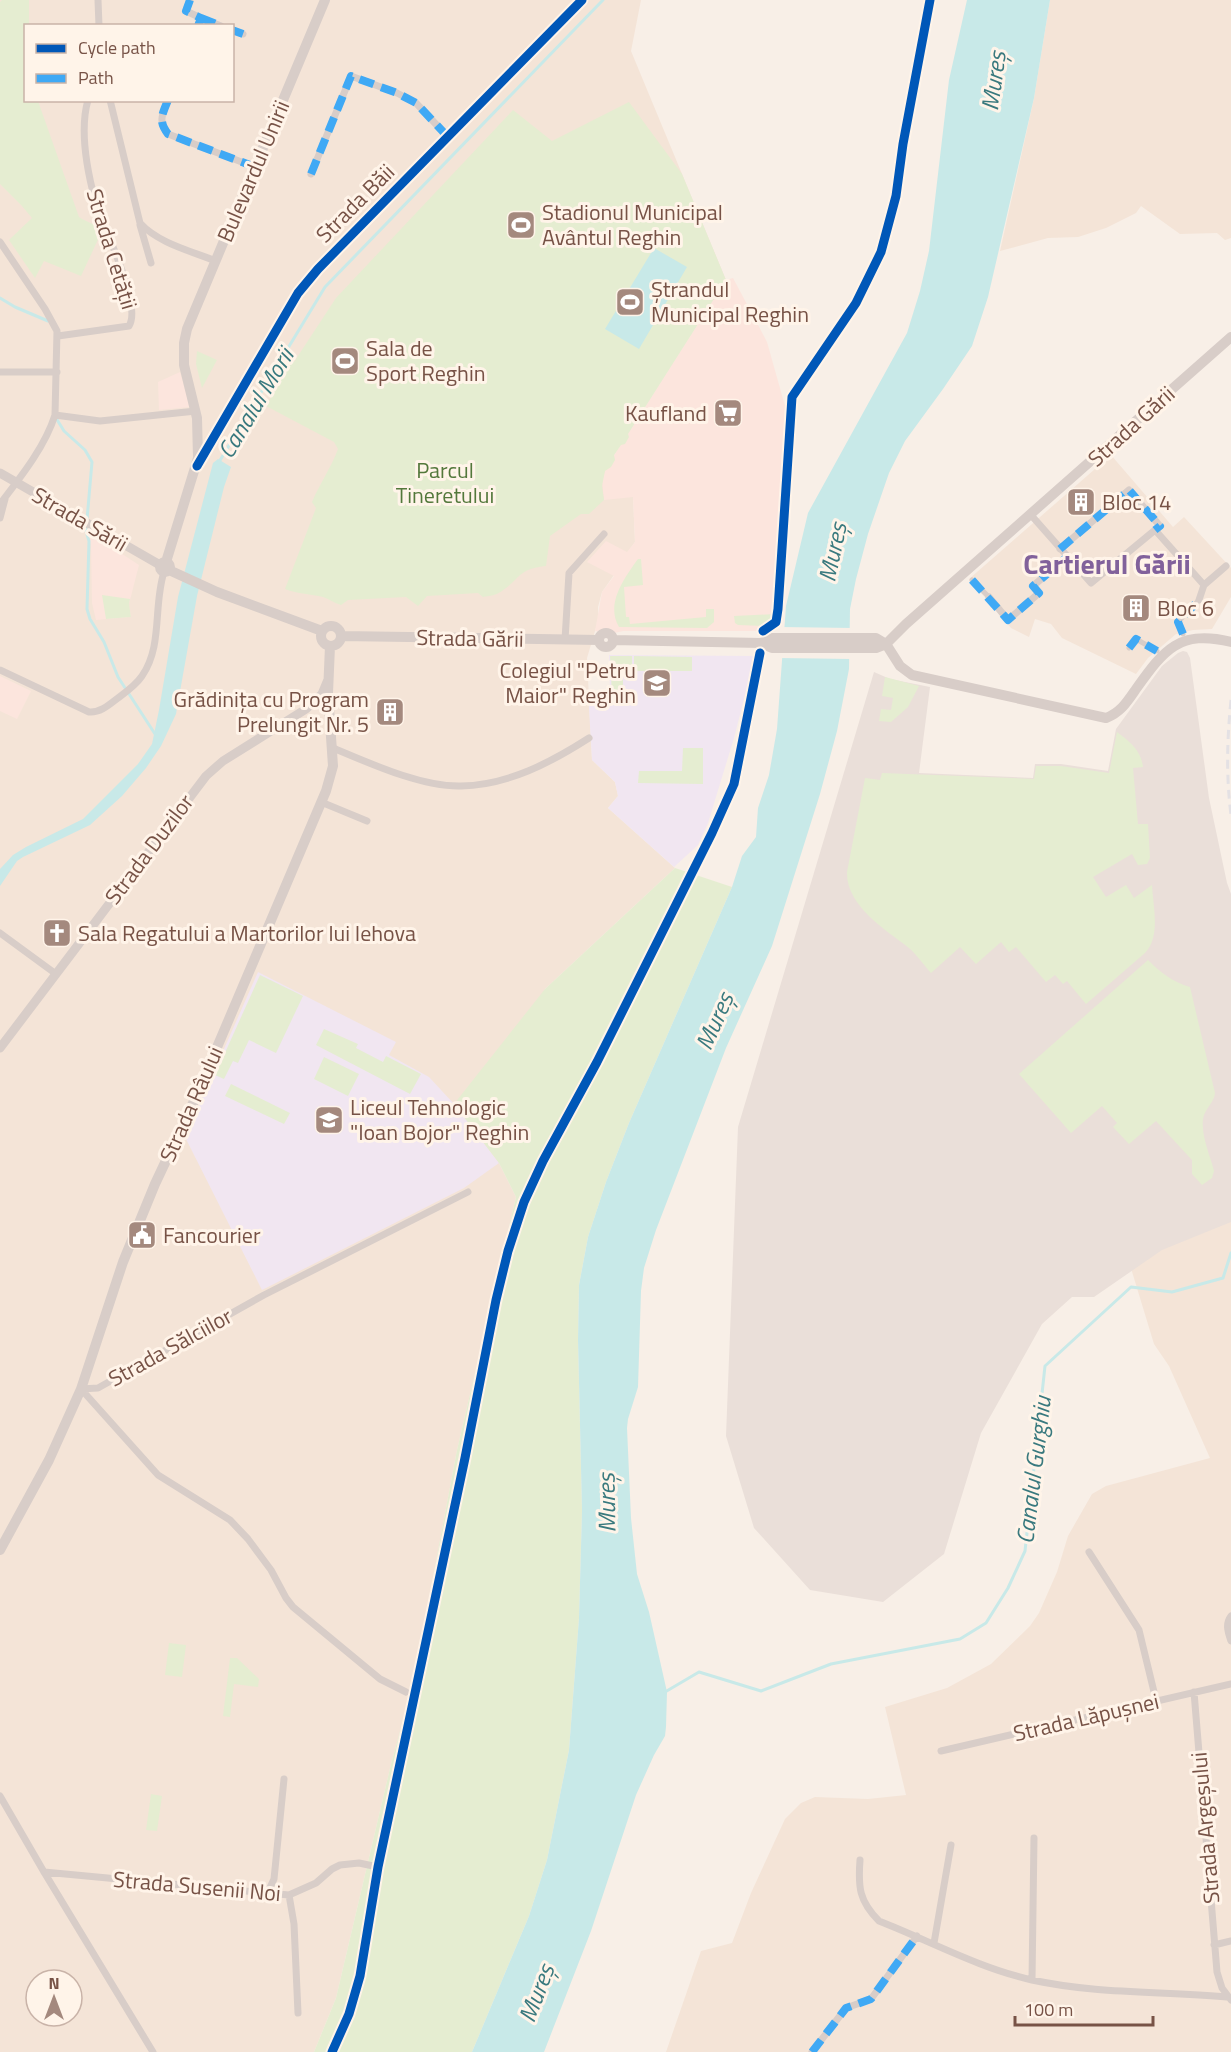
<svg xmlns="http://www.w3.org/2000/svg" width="1231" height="2052" viewBox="0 0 1231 2052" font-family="'Titillium Web',sans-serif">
	<rect width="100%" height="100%" fill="#f8efe7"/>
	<!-- residential -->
	<path fill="#f4e4d7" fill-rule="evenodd" d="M0 0H641L631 51 726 280 606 468 633 496 635 542 627 553 588 561 614 575 602 592 598 607V621L587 658 592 760 615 782 618 796 608 808 675 868 545 989 499 1163 516 1197 457 1450 412 1688 391 1764 336 1998 314 2052H0ZM26 26H232V100H26ZM36 1980H72V2016H36Z
		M1050 0H1231V238L1225 240 1217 233 1180 234 1141 206 1136 213 1106 228 1078 237 1048 238 1000 251 1034 98Z
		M1111 455 1173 527 1184 517 1231 568V597L1212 629 1193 630 1176 634 1148 658 1136 674 1062 638 1051 624 1035 619 1029 637 1011 628 969 579Z
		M1231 1188V2052H666L701 1951 732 1943 751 1893 785 1819 801 1803 815 1797 868 1799 906 1795 885 1707 947 1688 991 1664 1030 1626 1039 1613 1057 1572 1068 1536 1092 1494 1106 1486 1210 1458 1169 1366 1154 1344 1130 1265Z"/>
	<!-- commercial -->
	<path fill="#fce5dd" d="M733 278 767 342 785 406 775 613 771 621 763 631H623L610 634 595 631 602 592 614 576 587 562 606 541 627 552 635 542 633 497 604 500 602 481 606 468 726 280Z
		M180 372 190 407 159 410 158 382Z
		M87 531 139 565 129 604 131 617 96 620 92 603 91 545Z
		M0 676 31 691 17 719 0 711Z"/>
	<!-- industrial -->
	<path fill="#eadfd9" d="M1183 651 1187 652 1190 658 1209 798 1227 883 1231 894V1222L1162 1250 1094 1297H1072L1042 1324 981 1433 944 1554 883 1602 810 1590 754 1528 726 1436 738 1127 874 672 890 679 930 687 919 773 1033 778 1035 764H1061L1108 771 1116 729 1162 666 1178 653Z"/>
	<!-- education -->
	<path fill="#f1e6f1" d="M609 655 755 656 734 738 708 823 698 845 674 867 608 808 618 796 615 782 592 760 588 691H610Z
		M258 972 396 1042 389 1055 429 1077 454 1104 499 1163 464 1188 262 1290 185 1137Z"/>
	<!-- green -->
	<path fill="#e5edd1" d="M2 0H29V25L26 26V100L38 101 79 217C88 223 93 222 102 231L81 276 44 261 35 278 9 240 32 218 22 206 0 184V2Z
		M629 102 682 174 726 280 628 434 629 437 625 444 621 445 614 455 615 460 611 467 605 471 602 486 604 500 589 514H581L550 536 546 566C518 569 521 578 502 591 497 595 489 596 483 597L478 593 427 596 418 606 406 597 348 600 341 605C334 603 329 599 323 597 311 594 298 594 285 589L316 508 312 502C320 483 331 468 338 449L334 442 266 406 273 394 275 377 291 358 294 362 336 298 513 110 552 141Z
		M197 351 217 360 202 388 196 364Z
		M638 559H641L643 585 624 587 626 617H629L630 624 706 617V609H714V622L707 628 619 627C605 604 625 577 638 559Z
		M102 595 130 599 129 604 131 617 106 619Z
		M775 614 767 626 738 625 735 623 734 616Z
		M610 656H632V671H623V696H612Z
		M634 656 692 657V671H634Z
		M885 677 919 686 908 707 891 722 879 721 881 709 891 710 893 698 882 696Z
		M1117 732C1130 742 1141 750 1143 767L1133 768 1138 824H1148L1150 858 1147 864 1138 865 1132 854 1093 877 1106 897 1126 885 1134 898 1152 885C1153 907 1161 936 1145 953L1086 1004 1067 981 1063 984 1055 975 1046 982 1016 947 1009 952 1001 942 976 964 960 947 931 973C924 965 917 955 909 948 886 930 846 906 847 872L865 778 880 780 882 773 1034 779 1036 766H1061L1109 773Z
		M683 748H703V784L638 783 639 771H682Z
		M675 868 732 887 629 1123 606 1182 588 1237 579 1285 578 1340 582 1511 579 1618 569 1750 547 1860 529 1916 472 2052H314L336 1998 391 1764 412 1688 457 1450 516 1197 499 1163 454 1104 545 989Z
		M1148 960C1161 973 1173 982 1190 987L1215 1093C1214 1102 1207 1107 1204 1115 1199 1131 1210 1155 1214 1171L1212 1178 1202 1185 1192 1174V1160L1156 1121 1129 1144 1113 1127 1117 1123 1102 1106 1071 1133 1019 1074Z
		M260 975 303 996 276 1053 249 1040 238 1063 233 1061 224 1079 215 1075Z
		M324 1029 358 1044 356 1048 383 1062 386 1056 421 1074 410 1094 316 1045Z
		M324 1057 359 1074 348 1096 314 1079Z
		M231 1084 290 1113 284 1124 225 1096Z
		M169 1643 186 1645 182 1677 165 1675Z
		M230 1658H237L259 1679 258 1687 234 1684 230 1717 223 1716Z
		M151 1794 162 1796 157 1831 146 1830Z"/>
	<!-- water -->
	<path fill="#c8e9e8" d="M967 0H1050L1034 98 988 297 972 346 943 389 905 441 889 473 868 534 856 579 850 609 849 669 837 731 820 794 772 946 726 1048 656 1230 644 1268 641 1291 638 1387 628 1419 627 1428 631 1518 637 1574 649 1612 667 1692 666 1727 665 1736 654 1755 636 1795 591 1931 544 2052H472L529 1916 547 1860 569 1750 579 1618 582 1511 578 1340 579 1285 588 1237 606 1182 629 1123 732 887 742 856 756 837 758 808 769 775 777 729 786 606 808 513 907 333 920 291 929 251 949 80Z
		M654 248 687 267 639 349 605 329Z
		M218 459 231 467 224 487 197 596 176 714 161 746 146 768 122 796 90 825 23 857 17 861 0 886V869L13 855 26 847 83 819 138 764 152 744 159 710 178 597 213 463Z"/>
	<!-- pier -->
	<path fill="#f8efe7" d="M780 627 853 628 852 659 778 658Z"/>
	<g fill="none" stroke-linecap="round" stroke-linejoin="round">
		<!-- stream -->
		<path stroke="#c8e9e8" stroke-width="3" d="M0 298 15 307 48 321
			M56 418 64 431 85 450 92 462 86 531 89 541 87 609 90 619 104 642 118 677 155 734
			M219 462 325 287 603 0
			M665 1692 699 1672 761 1691 831 1664 960 1639 986 1623 1008 1588 1025 1551 1045 1366 1131 1287 1172 1292 1223 1278 1231 1253"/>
		<!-- pedestrian -->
		<path stroke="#d8cdc8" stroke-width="5" d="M972 580 989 597
			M1183 634 1178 622 1199 600
			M1129 648 1136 639 1157 651"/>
		<!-- minor -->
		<path stroke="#d8cdc8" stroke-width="7" d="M98 0 99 26
			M190 0 186 11 201 18 198 26
			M201 18 221 26
			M232 30 243 34
			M110 100 140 223C158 243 191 251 216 261
			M168 100C162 115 158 121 168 134L255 167
			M311 174 351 76 397 93 416 103 448 137
			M140 225 151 263
			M0 242 45 309 57 331 55 415C45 447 20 478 0 504
			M58 336 129 326C143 304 102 226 95 200 87 170 79 131 88 100
			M0 372H57
			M55 415 100 421 196 411
			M199 462 298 293 318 269 582 0
			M1031 515 1091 583 1155 530 1204 585 1226 566
			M0 518 5 499
			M1060 549 1129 490 1160 526 1155 530
			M989 597 1008 620 1039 593 1033 586 1067 557
			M1199 600 1204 585
			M565 640 569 573 604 534
			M0 670 89 712C100 713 109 705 118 698 126 692 136 685 142 676 163 646 153 606 164 572
			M333 748C369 763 421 787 461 786 508 785 550 763 589 738
			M321 802 367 821
			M0 933 56 974
			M81 1389 158 1475 230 1520 248 1539 271 1570 286 1598 293 1607 380 1679 406 1692
			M81 1389 98 1388 264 1295 468 1192
			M1089 1552 1139 1630 1156 1700
			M1231 1616C1225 1624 1228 1632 1231 1641
			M1194 1692 1217 1972 1222 1988 1231 2000
			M941 1751 1231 1684
			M0 1796 44 1872 153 2052
			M860 1860C858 1887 859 1901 879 1921 930 1941 979 1968 1032 1980 1096 1994 1162 1991 1227 1997
			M44 1872 289 1895 316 1883 332 1869 340 1865 359 1863 378 1867
			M267 1894 274 1879 284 1779
			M289 1895 294 1924 298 2013
			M934 1943 951 1845
			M1214 1945 1231 1941
			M1032 1980 1034 1838
			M812 2052 846 2008 871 1999 917 1936"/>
		<!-- tertiary -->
		<path stroke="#d8cdc8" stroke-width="9" d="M0 473 160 565
			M0 1048 206 776 223 761 306 709 322 694 327 682"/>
		<!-- secondary -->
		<path stroke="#d8cdc8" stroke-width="10" d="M160 567a5 5 0 1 1 10 0a5 5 0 1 1-10 0Z
			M166 562 198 458 197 418 184 365V343L187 329 325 0
			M169 570 217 592 322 631
			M321 636a10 10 0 1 1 20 0a10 10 0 1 1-20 0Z
			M599 640a7 7 0 1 1 14 0a7 7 0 1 1-14 0Z
			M341 636 599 640
			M613 640 761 643 772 638H876L886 644
			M761 643 772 648H876L886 644 906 624 1231 337
			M886 644 900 666 912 675 1106 718C1121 712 1127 702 1136 689 1164 650 1179 629 1231 642
			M0 1550 49 1460 81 1389 123 1262 155 1184 195 1099 326 791 333 766 328 693 330 646"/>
		<!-- rail -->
		<path stroke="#e4e1e4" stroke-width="3" stroke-dasharray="9 6" stroke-linecap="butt" d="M1231 700C1227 740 1226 775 1231 815"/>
		<!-- quiet -->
		<path stroke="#3fa9f5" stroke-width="8" stroke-dasharray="15 8" stroke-linecap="butt" d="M190 0 186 11 201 18 198 26
			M201 18 221 26
			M232 30 243 34
			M168 100C162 115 158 121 168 134L255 167
			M311 174 351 76 397 93 416 103 448 137
			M1060 549 1129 490 1160 526 1155 530
			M972 580 1008 620 1039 593 1033 586 1067 557
			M1183 634 1178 622 1199 600
			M1129 648 1136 639 1157 651
			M812 2052 846 2008 871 1999 917 1936"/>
		<!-- cycleway casing -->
		<g stroke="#fff4e9" stroke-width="13">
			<path id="cycleway" d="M197 466 298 293 318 269 582 0
				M763 631 776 622 778 609 792 397 856 303 881 252 896 196 903 144 930 0
				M332 2052 349 2014 360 1976 378 1867 465 1458 496 1300 508 1251 524 1202 543 1161 597 1062 712 833 734 784 760 653"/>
		</g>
		<!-- cycleway -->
		<use href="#cycleway" stroke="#0057b8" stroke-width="9"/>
	</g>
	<!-- icons -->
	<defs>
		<g id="stadium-square" transform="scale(1.5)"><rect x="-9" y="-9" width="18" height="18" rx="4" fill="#a4897e" stroke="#fff4e9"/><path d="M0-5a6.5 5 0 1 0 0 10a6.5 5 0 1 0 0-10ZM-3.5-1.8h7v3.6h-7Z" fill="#fff"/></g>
		<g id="supermarket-square" transform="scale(1.5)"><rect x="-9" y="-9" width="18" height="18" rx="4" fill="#a4897e" stroke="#fff4e9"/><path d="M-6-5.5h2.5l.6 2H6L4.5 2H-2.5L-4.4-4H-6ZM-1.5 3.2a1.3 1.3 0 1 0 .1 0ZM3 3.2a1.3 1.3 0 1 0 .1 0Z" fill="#fff"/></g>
		<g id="building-square" transform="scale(1.5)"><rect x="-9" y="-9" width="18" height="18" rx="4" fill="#a4897e" stroke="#fff4e9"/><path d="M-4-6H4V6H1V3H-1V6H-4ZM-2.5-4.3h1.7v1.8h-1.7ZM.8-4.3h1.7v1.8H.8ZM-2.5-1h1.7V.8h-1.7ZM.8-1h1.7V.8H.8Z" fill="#fff"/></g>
		<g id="school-square" transform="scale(1.5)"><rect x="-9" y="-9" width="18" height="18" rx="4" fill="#a4897e" stroke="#fff4e9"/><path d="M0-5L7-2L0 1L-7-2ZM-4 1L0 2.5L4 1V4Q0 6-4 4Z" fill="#fff"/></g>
		<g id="church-square" transform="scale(1.5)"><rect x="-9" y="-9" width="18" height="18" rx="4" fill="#a4897e" stroke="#fff4e9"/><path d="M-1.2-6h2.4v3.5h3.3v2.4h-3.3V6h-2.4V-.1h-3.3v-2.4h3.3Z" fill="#fff"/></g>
		<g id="civic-square" transform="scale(1.5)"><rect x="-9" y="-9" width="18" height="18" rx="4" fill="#a4897e" stroke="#fff4e9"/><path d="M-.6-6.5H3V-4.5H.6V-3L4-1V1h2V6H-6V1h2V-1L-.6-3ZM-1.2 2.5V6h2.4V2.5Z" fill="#fff"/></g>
	</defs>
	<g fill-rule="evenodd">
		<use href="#stadium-square" x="521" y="225"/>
		<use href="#stadium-square" x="630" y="302"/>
		<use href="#stadium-square" x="345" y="361"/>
		<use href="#supermarket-square" x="728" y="413"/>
		<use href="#building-square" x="1081" y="502"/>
		<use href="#building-square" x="1136" y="608"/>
		<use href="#school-square" x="657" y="683"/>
		<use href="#building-square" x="390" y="712"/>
		<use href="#church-square" x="57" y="933"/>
		<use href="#school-square" x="329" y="1120"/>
		<use href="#civic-square" x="142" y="1235"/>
	</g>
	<g text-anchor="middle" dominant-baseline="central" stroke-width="6" stroke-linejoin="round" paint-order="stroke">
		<!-- street labels -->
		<g font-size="22" fill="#775246" stroke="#fff4e9">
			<text transform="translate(253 171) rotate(-67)">Bulevardul Unirii</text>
			<text transform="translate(355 203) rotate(-45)">Strada Băii</text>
			<text transform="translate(112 249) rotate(73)">Strada Cetății</text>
			<text transform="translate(1131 426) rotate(-42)">Strada Gării</text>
			<text transform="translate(80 519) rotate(30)">Strada Sării</text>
			<text transform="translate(470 638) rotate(1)">Strada Gării</text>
			<text transform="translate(149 849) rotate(-53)">Strada Duzilor</text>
			<text transform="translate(191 1104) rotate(-66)">Strada Râului</text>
			<text transform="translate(170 1347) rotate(-29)">Strada Sălciilor</text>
			<text transform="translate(1086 1717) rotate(-13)">Strada Lăpușnei</text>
			<text transform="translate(1205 1828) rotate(-95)">Strada Argeșului</text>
			<text transform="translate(197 1886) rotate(5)">Strada Susenii Noi</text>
		</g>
		<!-- poi labels -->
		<g font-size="22" fill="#775246" stroke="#fff4e9" text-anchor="start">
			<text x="542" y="212">Stadionul Municipal<tspan x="542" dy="25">Avântul Reghin</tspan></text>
			<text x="651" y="289">Ștrandul<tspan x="651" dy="25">Municipal Reghin</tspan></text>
			<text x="366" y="348">Sala de<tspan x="366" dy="25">Sport Reghin</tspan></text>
			<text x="707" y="413" text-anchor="end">Kaufland</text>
			<text x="1102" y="502">Bloc 14</text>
			<text x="1157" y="608">Bloc 6</text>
			<text x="636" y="670" text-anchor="end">Colegiul "Petru<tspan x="636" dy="25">Maior" Reghin</tspan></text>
			<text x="369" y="699" text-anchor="end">Grădinița cu Program<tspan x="369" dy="25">Prelungit Nr. 5</tspan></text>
			<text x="78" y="933">Sala Regatului a Martorilor lui Iehova</text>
			<text x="350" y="1107">Liceul Tehnologic<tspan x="350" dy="25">"Ioan Bojor" Reghin</tspan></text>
			<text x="163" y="1235">Fancourier</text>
		</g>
		<!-- park labels -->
		<g font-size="22" fill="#53783b" stroke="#fff4e9">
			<text x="445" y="470">Parcul<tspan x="445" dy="25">Tineretului</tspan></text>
		</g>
		<!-- water labels -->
		<g font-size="24" font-style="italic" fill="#39797e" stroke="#fff4e9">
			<text transform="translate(993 81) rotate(-82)">Mureș</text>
			<text transform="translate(255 403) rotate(-59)">Canalul Morii</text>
			<text transform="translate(832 552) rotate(-78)">Mureș</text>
			<text transform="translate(714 1021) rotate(-66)">Mureș</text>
			<text transform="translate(1033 1470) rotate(-83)">Canalul Gurghiu</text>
			<text transform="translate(606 1503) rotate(-91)">Mureș</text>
			<text transform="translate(536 1993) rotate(-69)">Mureș</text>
		</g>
		<!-- district labels -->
		<g font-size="28" font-weight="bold" fill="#81619b" stroke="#fff4e9">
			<text x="1107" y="563">Cartierul Gării</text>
		</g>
	</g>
	<!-- legend -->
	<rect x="24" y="24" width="210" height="78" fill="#fff4e9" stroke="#c9b3a8" stroke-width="1.5"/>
	<rect x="36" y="44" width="30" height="9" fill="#0057b8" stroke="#c9b3a8" stroke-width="1.5"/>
	<text x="78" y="54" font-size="18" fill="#775246">Cycle path</text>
	<rect x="36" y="74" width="30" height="9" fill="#3fa9f5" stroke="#c9b3a8" stroke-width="1.5"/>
	<text x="78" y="84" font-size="18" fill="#775246">Path</text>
	<!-- north arrow -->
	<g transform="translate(54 1998)"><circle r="28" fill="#fff4e9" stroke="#c9b3a8" stroke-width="1.5"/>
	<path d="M0-4.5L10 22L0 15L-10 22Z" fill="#a4897e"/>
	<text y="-9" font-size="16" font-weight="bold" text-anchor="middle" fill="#775246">N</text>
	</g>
	<!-- scale -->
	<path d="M1015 2016v9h138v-9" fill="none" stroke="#775246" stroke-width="3"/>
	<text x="1024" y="2016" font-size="18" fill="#775246" stroke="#fff4e9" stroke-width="4.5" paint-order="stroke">100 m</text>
</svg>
